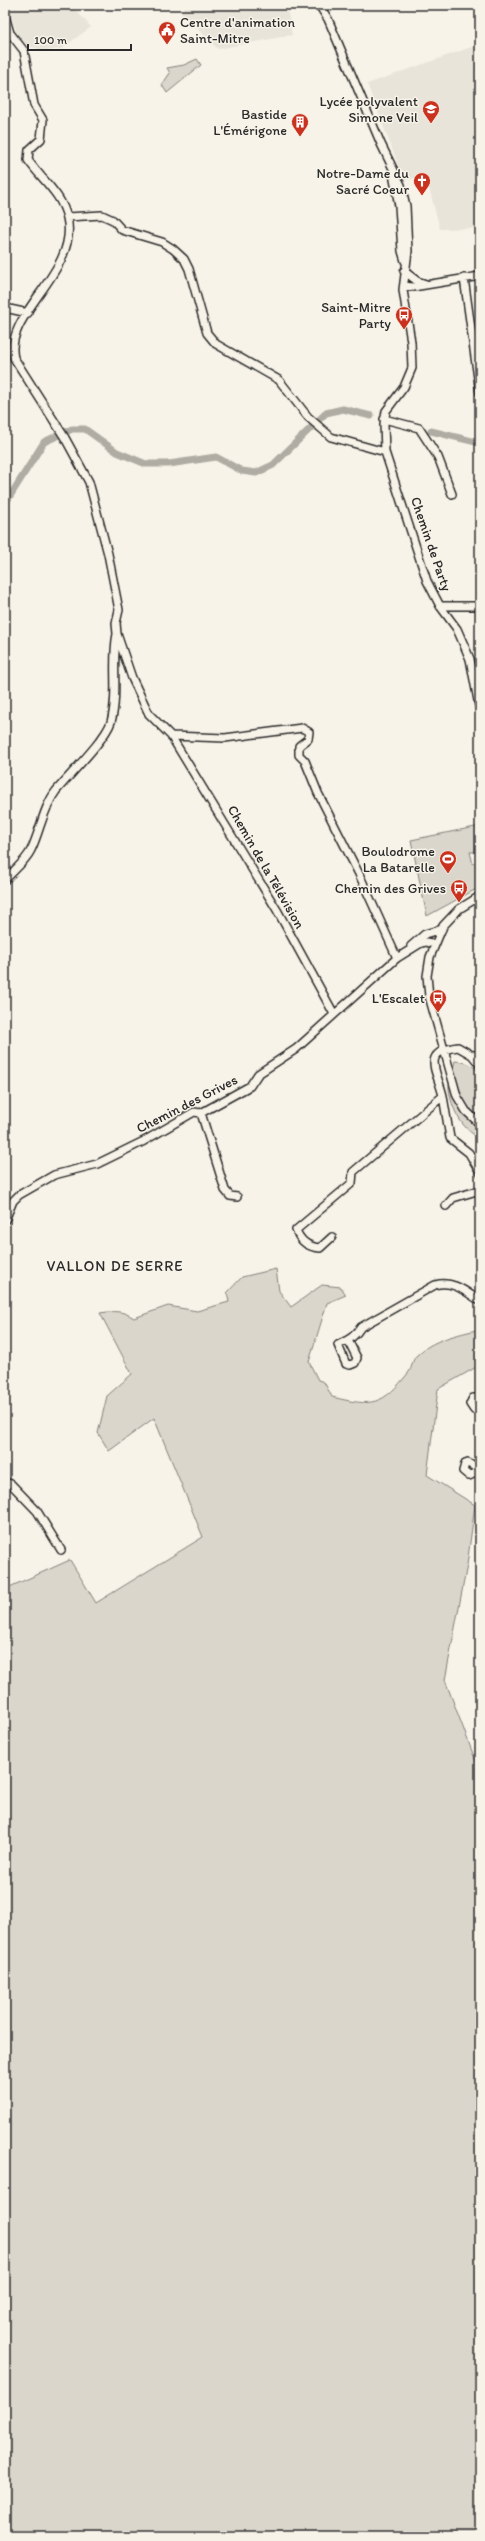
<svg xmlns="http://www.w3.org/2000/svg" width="485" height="2541" viewBox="0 0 485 2541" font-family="Itim,sans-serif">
	<rect width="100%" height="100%" fill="#f7f3e8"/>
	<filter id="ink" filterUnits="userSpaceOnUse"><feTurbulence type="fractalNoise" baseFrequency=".025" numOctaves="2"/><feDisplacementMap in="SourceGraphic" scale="8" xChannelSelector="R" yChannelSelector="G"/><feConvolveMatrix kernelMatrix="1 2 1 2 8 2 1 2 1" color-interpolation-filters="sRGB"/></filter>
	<g filter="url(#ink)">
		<!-- built -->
		<path fill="#e8e4da" d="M5 5H71L91 27 61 49 45 51 19 43 11 33 16 29Z
			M187 5H279L288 13 292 35 218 49 180 12Z
			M480 44V228L440 229 426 177 404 180 367 84Z"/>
		<!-- green -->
		<path fill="#dad6cc" stroke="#82807c" d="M197 59 201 65 167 93 162 85 170 73 167 68 184 65Z
			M480 826 475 852H470L473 864 480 861V887L427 916 411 840Z
			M455 1061C466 1062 473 1064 480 1074V1138C462 1130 451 1108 449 1089 448 1081 453 1070 455 1061Z
			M276 1269 279 1291 291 1307 322 1285 341 1287 346 1295 327 1303 309 1362 318 1380 324 1382 332 1397C373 1407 382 1406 409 1372 412 1368 412 1360 416 1356 433 1339 457 1335 480 1329V1365L438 1389 427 1475 475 1505 467 1565 445 1680 475 1759 480 1765V2536H5V1589L70 1560 96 1603 203 1537 154 1418 109 1451 98 1433 107 1396 132 1374 100 1313C114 1311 122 1310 134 1318L168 1306 197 1311 229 1302 227 1293 242 1277Z"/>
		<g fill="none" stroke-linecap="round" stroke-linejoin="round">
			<!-- canal -->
			<path stroke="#afaca4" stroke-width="7" d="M431 431 480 443
				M5 504 44 442 72 429H85L117 452 146 464H169L216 457 242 471 256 473 273 465 326 413 343 409 371 416"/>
			<!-- minor casing -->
			<g stroke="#2b2b2b" stroke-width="10">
				<path id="minor" d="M319 5 328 19 381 144 401 185 406 206 408 251 403 290 411 342 412 368 404 387 386 411 384 424 385 452 427 581 440 606 457 629 470 659 480 711
					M5 16 10 33 24 51 34 105 43 120 41 139 29 150 28 160C41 179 62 194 67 218 80 271 3 314 14 358L65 438 89 482 108 554 119 610 116 623 117 634 132 678 149 714 171 736 225 738 302 728 309 732 308 739 299 746V755L305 761 318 793 359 874 397 958
					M393 174 399 206 402 251 405 261
					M67 217 102 215 113 220 122 230 162 242 173 249 184 259 189 269 207 333 216 344 279 380 308 417 331 437 385 452
					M404 271 417 281 426 284
					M464 278 480 393
					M404 286 413 287 480 276
					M5 308 28 313
					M384 419 419 428 438 457 452 494
					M440 606H480
					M171 736 277 910 334 1014
					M5 880C13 871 26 861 31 850 40 832 43 808 56 791 69 775 105 740 111 722 119 693 111 663 117 634
					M480 896 459 909 443 926 430 957 427 976 429 996 457 1096 466 1111 480 1124
					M411 946 425 934 442 929
					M472 1055 480 1065
					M443 1096 450 1138 469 1153 480 1172
					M201 1113 225 1190 230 1196 237 1197
					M446 1206 453 1198 480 1190
					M5 1220 13 1201 19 1195 54 1175 97 1164 144 1141 194 1112 201 1113 250 1086 258 1074 296 1049 397 958 421 943 426 942 435 944
					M332 1237 320 1248C308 1247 300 1241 296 1230L352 1183 353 1172 443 1096C437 1070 420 1052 458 1047L472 1055H480
					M348 1340 357 1358 355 1363 350 1365 346 1364 338 1345C348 1340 355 1337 361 1327L435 1285C453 1280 465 1291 480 1301
					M480 1398H473L470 1404 474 1410H480
					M480 1470 468 1463 465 1464 463 1471 469 1476 480 1471
					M5 1482 11 1484 37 1511 61 1550"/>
			</g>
			<!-- minor -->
			<use href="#minor" stroke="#f7f3e8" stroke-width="7"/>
		</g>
	</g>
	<!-- icons -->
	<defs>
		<g id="civic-pin" transform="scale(0.9)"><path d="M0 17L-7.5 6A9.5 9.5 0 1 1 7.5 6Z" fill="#c8321e" stroke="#f7f3e8"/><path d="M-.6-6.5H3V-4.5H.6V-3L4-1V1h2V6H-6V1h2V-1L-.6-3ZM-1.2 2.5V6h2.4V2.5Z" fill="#fff"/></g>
		<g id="school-pin" transform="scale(0.9)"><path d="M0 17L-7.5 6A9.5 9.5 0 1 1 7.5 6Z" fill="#c8321e" stroke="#f7f3e8"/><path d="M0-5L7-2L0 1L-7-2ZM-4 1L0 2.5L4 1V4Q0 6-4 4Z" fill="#fff"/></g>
		<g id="building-pin" transform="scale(0.9)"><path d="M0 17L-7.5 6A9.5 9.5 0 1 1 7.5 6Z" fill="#c8321e" stroke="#f7f3e8"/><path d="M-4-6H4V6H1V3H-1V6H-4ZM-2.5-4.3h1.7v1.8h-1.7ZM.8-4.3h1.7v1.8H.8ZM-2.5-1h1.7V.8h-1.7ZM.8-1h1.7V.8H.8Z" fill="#fff"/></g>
		<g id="church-pin" transform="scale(0.9)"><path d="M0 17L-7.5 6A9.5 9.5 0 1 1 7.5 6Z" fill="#c8321e" stroke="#f7f3e8"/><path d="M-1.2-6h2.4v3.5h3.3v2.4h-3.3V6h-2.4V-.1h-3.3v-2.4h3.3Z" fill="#fff"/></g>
		<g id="bus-pin" transform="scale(0.9)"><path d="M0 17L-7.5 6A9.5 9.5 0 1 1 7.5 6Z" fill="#c8321e" stroke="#f7f3e8"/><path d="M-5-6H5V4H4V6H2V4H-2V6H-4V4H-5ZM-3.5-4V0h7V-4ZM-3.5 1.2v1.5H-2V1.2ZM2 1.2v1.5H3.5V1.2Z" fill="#fff"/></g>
		<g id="stadium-pin" transform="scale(0.9)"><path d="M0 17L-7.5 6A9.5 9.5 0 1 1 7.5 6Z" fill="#c8321e" stroke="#f7f3e8"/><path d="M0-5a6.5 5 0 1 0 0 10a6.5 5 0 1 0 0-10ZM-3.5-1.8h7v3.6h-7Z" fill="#fff"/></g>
	</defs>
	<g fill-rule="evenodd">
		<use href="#civic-pin" x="167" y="30"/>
		<use href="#school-pin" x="431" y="109"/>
		<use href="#building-pin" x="300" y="122"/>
		<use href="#church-pin" x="422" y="181"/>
		<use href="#bus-pin" x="404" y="315"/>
		<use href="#stadium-pin" x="448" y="859"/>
		<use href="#bus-pin" x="459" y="888"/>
		<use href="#bus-pin" x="438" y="998"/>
	</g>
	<g text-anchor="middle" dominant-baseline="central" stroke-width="3" stroke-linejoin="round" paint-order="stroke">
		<!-- poi labels -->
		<g font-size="14" fill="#2b2b2b" stroke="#f7f3e8" text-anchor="end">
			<text x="180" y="22" text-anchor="start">Centre d'animation<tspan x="180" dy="16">Saint-Mitre</tspan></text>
			<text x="418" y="101">Lycée polyvalent<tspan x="418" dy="16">Simone Veil</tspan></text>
			<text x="287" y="114">Bastide<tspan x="287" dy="16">L'Émérigone</tspan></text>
			<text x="409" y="173">Notre-Dame du<tspan x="409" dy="16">Sacré Coeur</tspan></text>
			<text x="391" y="307">Saint-Mitre<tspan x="391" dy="16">Party</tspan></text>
			<text x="435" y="851">Boulodrome<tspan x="435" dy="16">La Batarelle</tspan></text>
			<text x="446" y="888">Chemin des Grives</text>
			<text x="425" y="998">L'Escalet</text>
		</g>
		<!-- street labels -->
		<g font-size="14" fill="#2b2b2b" stroke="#f7f3e8">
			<text transform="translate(431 544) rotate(71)">Chemin de Party</text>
			<text transform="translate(266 867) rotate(60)">Chemin de la Télévision</text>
			<text transform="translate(187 1104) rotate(-27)">Chemin des Grives</text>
		</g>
		<!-- neighbourhood labels -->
		<g font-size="15" letter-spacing="1" fill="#2b2b2b" stroke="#f7f3e8">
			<text x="115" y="1266">VALLON DE SERRE</text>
		</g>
	</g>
	<!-- margin -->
	<rect width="485" height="2541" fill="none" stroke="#f7f3e8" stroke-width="20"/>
	<rect x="10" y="10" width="465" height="2521" fill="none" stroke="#2b2b2b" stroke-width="1.5" filter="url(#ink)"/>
	<!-- scale -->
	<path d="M28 44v6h103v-6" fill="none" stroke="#2b2b2b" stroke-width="2"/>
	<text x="34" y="44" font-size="12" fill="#2b2b2b" stroke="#f7f3e8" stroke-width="3" paint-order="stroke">100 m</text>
</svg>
